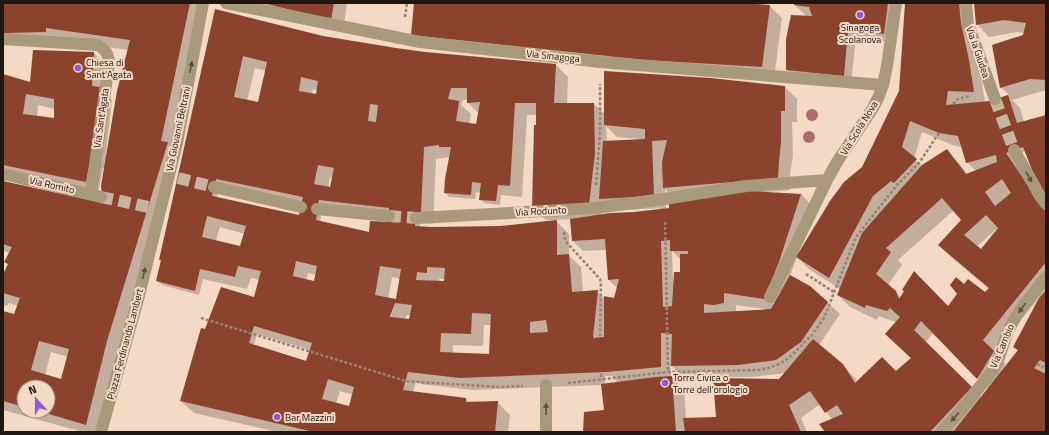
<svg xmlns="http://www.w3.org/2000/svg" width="1049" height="435" viewBox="0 0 1049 435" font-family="'Titillium Web',sans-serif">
	<rect width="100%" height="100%" fill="#f4d9c4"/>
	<!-- shadow -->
	<path fill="#0003" fill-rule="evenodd" d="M3 3H205L173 149 99 432H83L3 410V312L15 315 18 306 9 303 7 306 3 305V276L9 265 10 253 3 251V182L104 204 105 168H103L98 194 3 174V75L31 84 34 51 94 53 106 65 104 92 112 100 106 154H107L129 50 58 40 3 37ZM38 105 55 109V119L37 116ZM51 352 68 357 62 380 45 375ZM24 387H48V411H24Z
		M231 3H347L343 31Z
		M415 3H723L770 6 782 18 774 79 424 47 412 34Z
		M795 3H899L892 42 856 38 851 83 795 78 787 69 807 17 795 5Z
		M906 3H969L985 102H990L1009 95 1001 87 1025 33 1017 32 989 37 977 24 975 3H1046V91H1043L1012 100 1020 108 1024 122 1046 116 1025 151 1013 156 1046 208V289L994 353 1006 364 1001 371 1002 372 1019 352 1014 347 1046 292V432H826L833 420 826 412 820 404 801 418 807 432H584L605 411 602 385 472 390 421 384 416 382 413 392 466 399 469 403 497 402 510 415 508 432H278L194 413 181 401 209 331 255 298 260 280 251 278 247 289 203 279 199 295 162 285 157 281 162 261 160 260 216 11 323 37 424 53 556 65 568 77 567 104H594L605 114 785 87 797 99V122H792L793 156 790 174V190L769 192V193L801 194 813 207 798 255 863 168 900 91ZM255 68 267 71 259 104 247 101ZM313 89 317 90 316 95H312ZM463 100H468V103L479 114 476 125 469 124 471 114 461 105ZM527 115H537L533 208 546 220H554V222L500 227 419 228 420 223 433 224 436 159 450 157 445 193 449 197 475 199 476 192 481 193 480 199 484 203 500 205 501 195 522 197ZM606 126 617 137 642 139 641 140 607 142ZM922 132 952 145 962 147 967 162 976 171 968 175 959 163 947 151 922 166 914 159ZM330 177 333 178 331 189 328 188ZM219 188 302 206 300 215 217 198ZM665 189 678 201 669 209 666 210ZM602 202 612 211 660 208V210L601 216ZM322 210 390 219V223L370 233 320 222ZM954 210 962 220 939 245 951 257 989 289 985 293 964 286 949 308 901 298 888 285 902 265 898 260ZM571 219 573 241 583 251 606 250 609 280 618 289 615 300 605 299 597 291 583 292 581 267 569 256V234L555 220ZM1000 226 1001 227 981 251 976 247ZM220 227 245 234 241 248 216 241ZM672 251 681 260V273L674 282H673ZM797 257 809 269 840 289 838 295 850 307 877 320 878 316 896 322 886 334 911 358 896 372 857 382 855 378 842 365 819 345 840 314 827 302 790 276ZM308 273 316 275 314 282 306 280ZM392 277 400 279 397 300 388 299ZM439 279H445V282H439ZM736 305 765 309V310L736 312ZM392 308H394L389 322ZM407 315H411L410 320 405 319ZM484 325H492L490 355 453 354V345L483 346ZM933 333 989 389 981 398 925 343ZM257 334 311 350 307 361 254 345ZM671 365 684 378 714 377 717 418 686 419 684 389 671 377ZM786 373 779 380 714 379V377H752ZM605 376H612L618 383 605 385ZM340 391 353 395 349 407 336 404Z"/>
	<!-- building -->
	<path fill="#8b432e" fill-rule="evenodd" d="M3 3H190L161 141 168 142 107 341 86 425 39 411H48V387H24V407L3 401V311L14 314 20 298 3 293V274L8 264 4 262 12 247 3 244V181L103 203 101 186 117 91 130 40 46 28V32L3 33ZM39 341 69 349 61 379 31 370Z
		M263 3H334L331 20Z
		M414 3H739L770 5 762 67 645 60 411 35Z
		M794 3H888L884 34 848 30 844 76 786 70V39L791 15 812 16 809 7 794 5Z
		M905 3H959L961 23 969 60 974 92 948 91 946 105 990 101 1008 95 1017 123 1046 115V196L1036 180 1023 147 1006 153 1046 212V262L983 340 994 351 977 379 921 321 914 330 972 387 930 432H825L819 424 843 414 837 405 825 413 810 391 789 405 801 432H685L683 418 716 417 713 378 779 379 813 339 843 364 855 383 882 357 896 371 911 358 885 334 900 317 890 308 887 311 866 305 865 308 837 295 862 233 922 165 947 149 966 174 997 162 996 155 966 163 958 136 939 133 910 121 902 147 917 159 894 183 891 181 873 196 829 278 796 257 830 201 844 182 862 167 899 91ZM1002 179 1011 193 995 206 985 192ZM942 198 961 220 938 245 989 288 985 292 968 279 964 284 956 277 950 285 957 294 948 306 914 271 902 290 904 291 899 299 896 291 876 274 891 252 886 248ZM986 215 998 228 981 249 964 235Z
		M974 3H1046V80L1030 79 1000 88 992 45 1023 35 1026 23 1004 20 976 25Z
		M215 9 323 36 396 48 425 52 556 64 554 103H594L595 153 589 205 532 209 534 125H536V103H515L510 186 498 185 496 201 479 200 481 183 472 182 471 195 444 193 445 179 451 147H439V145L424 147 421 212H417L415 226 432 227 500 226 557 220V255L569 254 572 292 598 290 593 338 604 337V296L614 298 619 279 608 280 605 239 572 241 570 219 610 213 634 212 669 208V201L749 191 801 194 779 262 764 299 724 293V303L714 305 704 304V313L771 309 790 275 810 286 828 302 801 342 776 360 739 365 671 366 672 334 661 333V367L606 372 460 378 408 372 403 390 466 398V402L498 401 495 432H314L180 401 201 328 205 329 221 287 254 297 261 271 238 266 235 277 200 269 195 291 156 281 161 260H159ZM243 56 267 62 258 102 234 97ZM301 77 318 81 316 94 299 91ZM451 88H467V103L480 102 476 124 456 121 459 101 448 99ZM370 104 378 105 376 122 368 121ZM318 165 334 168 330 187 314 184ZM216 179 303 197 299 215 212 196ZM319 200 389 208V222L370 221 369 232 316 220ZM207 216 246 226 240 246 202 237ZM670 240V251H688V254H680V272H674L672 306 663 307 661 241ZM296 261 317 266 314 281 293 276ZM380 266 401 269 396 299 375 295ZM427 267 445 268 444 281 416 280 417 272 427 273ZM395 303 412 305 409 319 390 317ZM472 313 491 314 489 354 440 352 441 333 471 334ZM546 320 548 332 530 333V322ZM254 326 312 343 306 361 249 343ZM328 379 354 387 349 406 322 399Z
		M33 50 94 52 92 86 100 87 94 140 86 182 3 165V74L30 82ZM26 94 54 99V118L23 114Z
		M604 71 711 78 785 86V111H781V143L779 161 778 178 663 188 662 162 667 140 652 141 654 196 599 199 603 141 645 139V129L604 125Z
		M1046 290V363L1040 360 1034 368 1046 374V432H953L1018 350 1013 347 1039 298Z
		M672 376 676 432H583L584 412 604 410 601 384 656 377Z"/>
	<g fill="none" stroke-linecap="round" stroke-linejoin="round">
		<!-- minor-tunnel -->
		<path stroke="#c9b2a0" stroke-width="12" stroke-dasharray="12 6" stroke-linecap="butt" d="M995 99 1014 150
			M178 178 214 187
			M101 197 149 207
			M389 216 416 218"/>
		<!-- path -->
		<path stroke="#968374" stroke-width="2.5" stroke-dasharray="3 2" stroke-linecap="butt" d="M405 17 407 3
			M953 104 958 99 970 96
			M596 185 600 134V84
			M665 222 668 372
			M564 232 565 239 567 243 600 279 601 283 600 336
			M806 274 834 292
			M201 318 406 381 418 382 500 387 523 386
			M1037 364 1046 368
			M601 374V380
			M568 383 668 372 759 370 768 368 777 365 786 360 795 352 812 335 824 318 856 237 897 185 919 163 939 133"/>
		<!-- minor -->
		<path stroke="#a9997b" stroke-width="12" d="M226 3 420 42 600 62 883 85
			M966 3 968 24 995 99
			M3 39 98 45C106 50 108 53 109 63L91 194
			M1014 150 1040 196 1046 204
			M3 174 101 197
			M214 187 301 207
			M317 209 389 216
			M416 218 563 210 595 208 664 199 746 186 827 180 837 162 873 108 879 96 883 85 887 66 896 3
			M770 297 827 180
			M101 432 137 303 177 143 203 3
			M546 432V385
			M941 432 959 413 993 370 998 360 1008 331 1014 320 1020 310 1046 277"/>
	</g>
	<!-- trees -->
	<g fill="#af6b70">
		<circle cx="812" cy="115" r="6"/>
		<circle cx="809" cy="137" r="6"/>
	</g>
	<!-- one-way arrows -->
	<defs><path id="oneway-solid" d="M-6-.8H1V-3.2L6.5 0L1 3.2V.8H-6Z"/></defs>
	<g fill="#5d5140">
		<use href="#oneway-solid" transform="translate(191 67) rotate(-79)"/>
		<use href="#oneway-solid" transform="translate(1029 177) rotate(61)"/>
		<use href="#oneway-solid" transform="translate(144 273) rotate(-78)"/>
		<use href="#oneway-solid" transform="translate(1022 308) rotate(126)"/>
		<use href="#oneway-solid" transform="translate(546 409) rotate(-90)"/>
		<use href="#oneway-solid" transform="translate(955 417) rotate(132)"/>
	</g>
	<!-- markers -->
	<g fill="#8e59d2" stroke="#f4d9c4" stroke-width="1.5">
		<circle cx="860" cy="15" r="4"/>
		<circle cx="78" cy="68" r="4"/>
		<circle cx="665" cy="383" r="4"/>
		<circle cx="277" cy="417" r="4"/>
	</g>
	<g text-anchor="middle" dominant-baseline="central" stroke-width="4" stroke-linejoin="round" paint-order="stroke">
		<!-- poi labels -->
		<g font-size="10" fill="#1f160f" stroke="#f4d9c4" text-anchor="start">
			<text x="860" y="27" text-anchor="middle">Sinagoga<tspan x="860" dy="12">Scolanova</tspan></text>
			<text x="86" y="62">Chiesa di<tspan x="86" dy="12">Sant'Agata</tspan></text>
			<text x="673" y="377">Torre Civica o<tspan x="673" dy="12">Torre dell'orologio</tspan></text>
			<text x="285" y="417">Bar Mazzini</text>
		</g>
		<!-- street labels -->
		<g font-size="10" fill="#1f160f" stroke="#f4d9c4">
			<text transform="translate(978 52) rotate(71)">Via la Giudea</text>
			<text transform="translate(553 56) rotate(6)">Via Sinagoga</text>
			<text transform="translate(101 118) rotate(-82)">Via Sant'Agata</text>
			<text transform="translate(859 128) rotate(-58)">Via Scola Nova</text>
			<text transform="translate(178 129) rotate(-78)">Via Giovanni Beltrani</text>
			<text transform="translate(52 185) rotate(13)">Via Romito</text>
			<text transform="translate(541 211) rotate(-3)">Via Rodunto</text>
			<text transform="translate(125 344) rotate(-75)">Piazza Ferdinando Lambert</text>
			<text transform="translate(1002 346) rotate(-67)">Via Cambio</text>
		</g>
	</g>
	<!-- border -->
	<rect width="1049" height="435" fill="none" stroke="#1f160f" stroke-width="8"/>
	<!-- north arrow -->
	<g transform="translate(36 399) rotate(339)"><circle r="19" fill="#f4d9c4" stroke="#9f8b7c"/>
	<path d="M0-3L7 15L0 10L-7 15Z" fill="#8e59d2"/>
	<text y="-6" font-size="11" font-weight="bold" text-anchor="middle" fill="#1f160f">N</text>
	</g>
</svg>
